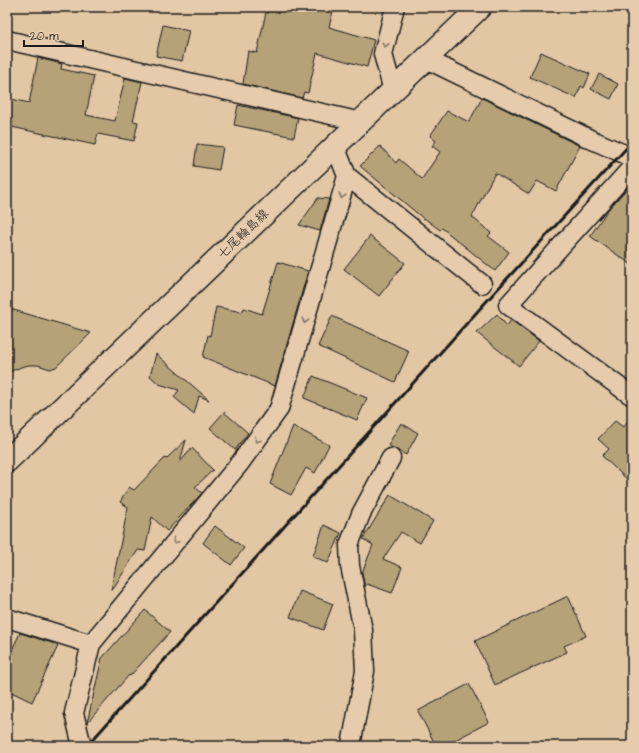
<svg xmlns="http://www.w3.org/2000/svg" width="639" height="753" viewBox="0 0 639 753" font-family="'Architects Daughter','Klee One',sans-serif">
	<rect width="100%" height="100%" fill="#e2c7a4"/>
	<filter id="ink" filterUnits="userSpaceOnUse"><feTurbulence type="fractalNoise" baseFrequency=".025" numOctaves="2"/><feDisplacementMap in="SourceGraphic" scale="8" xChannelSelector="R" yChannelSelector="G"/><feConvolveMatrix kernelMatrix="1 2 1 2 8 2 1 2 1" color-interpolation-filters="sRGB"/></filter>
	<g filter="url(#ink)">
		<!-- building -->
		<path fill="#b6a279" stroke="#1c1c1c" d="M270 7H334L329 27 374 40 367 67 317 53 308 93 304 92 302 98 243 84 248 51 257 53 266 12 268 13Z
			M163 25 189 31 182 61 156 56Z
			M541 52 590 74 584 88 581 86 576 98 530 77Z
			M38 58 62 64 61 69 94 76 86 115 115 121 125 78 142 82 133 121 138 122 134 141 98 134 95 145 7 126V98L29 103Z
			M599 74 618 84 611 99 591 89Z
			M482 98 580 146 556 191 537 181 529 194 495 173 472 217 491 233 488 236 509 252 495 271 442 228 440 230 424 218V219L360 166 380 146 396 163 399 159 422 179 440 152 432 146 436 141 430 136 447 111 469 122Z
			M238 105 298 118 294 137 234 125Z
			M197 144 223 147 219 170 194 166Z
			M632 183V265L590 236 607 211Z
			M318 198 329 199 320 231 299 225Z
			M370 236 405 263 379 296 344 269Z
			M278 262 308 271 275 386 203 357 208 335 210 336 216 307 242 312 244 308 262 314 263 311Z
			M7 308 91 333 56 367 50 369 38 365H29L21 367 7 373Z
			M497 314 507 326 511 320 539 341 519 366 477 333Z
			M332 316 409 351 395 382 318 346Z
			M156 354 209 400 199 396 194 414 174 397 179 390 159 384 150 376Z
			M313 376 367 398 357 420 304 398Z
			M224 412 248 433 235 450 210 428Z
			M632 416V484L602 456 609 449 598 439 615 421 623 427Z
			M401 423 418 433 406 455 388 445Z
			M293 426 329 445 315 473 306 468 291 495 270 484Z
			M186 440 180 462 192 448 213 470 195 487 202 493 167 531 152 517 145 551 138 550 112 590H111L128 507 120 502 129 487 134 490 165 458 166 459Z
			M390 495 433 521 420 543 401 532 383 559 402 567 392 593 367 584 365 587 362 573 373 545 363 539Z
			M324 525 341 533 328 563 313 556Z
			M215 526 244 548 231 565 203 543Z
			M300 591 333 604 323 630 290 617Z
			M568 596 586 636 564 646 567 652 495 685 475 641Z
			M145 610 170 632 130 676 129 675 87 723 102 658Z
			M20 633 52 643 58 646 32 702 7 690V660Z
			M469 684 489 722 444 746H436L418 711Z"/>
		<g fill="none" stroke-linecap="round" stroke-linejoin="round">
			<!-- street casing -->
			<g stroke="#1c1c1c" stroke-width="21">
				<path id="street" d="M7 40 361 122
					M426 59 590 139 622 153 632 159
					M393 91 383 54 395 7
					M632 167 508 305 632 396
					M347 176 482 284
					M7 618 91 644
					M82 746 74 713 91 644 240 463 279 409 347 176 335 146
					M350 746 352 740 365 671 363 630 350 566 349 545 361 514 391 458"/>
			</g>
			<!-- primary casing -->
			<g stroke="#1c1c1c" stroke-width="25">
				<path id="primary" d="M7 461 480 7"/>
			</g>
			<!-- street -->
			<use href="#street" stroke="#e6cbad" stroke-width="18"/>
			<!-- primary -->
			<use href="#primary" stroke="#e6cbad" stroke-width="22"/>
			<!-- rail -->
			<path stroke="#1c1c1c" stroke-width="3" d="M87 746 494 293 632 142"/>
		</g>
		<!-- one-way arrows -->
		<defs><path id="oneway-chevron" d="M-2-3.5L2.5 0L-2 3.5" fill="none" stroke-width="1.6" stroke-linecap="round" stroke-linejoin="round"/></defs>
		<g stroke="#817464">
			<use href="#oneway-chevron" transform="translate(385 45) rotate(104)"/>
			<use href="#oneway-chevron" transform="translate(342 196) rotate(106)"/>
			<use href="#oneway-chevron" transform="translate(305 321) rotate(106)"/>
			<use href="#oneway-chevron" transform="translate(257 440) rotate(126)"/>
			<use href="#oneway-chevron" transform="translate(175 541) rotate(130)"/>
		</g>
	</g>
	<g text-anchor="middle" dominant-baseline="central" stroke-width="3.5" stroke-linejoin="round" paint-order="stroke">
		<!-- street labels -->
		<g font-size="13" fill="#1c1c1c" stroke="#e6cbad">
			<text transform="translate(243 234) rotate(-44)">七尾輪島線</text>
		</g>
	</g>
	<!-- margin -->
	<rect width="639" height="753" fill="none" stroke="#e6cbad" stroke-width="24"/>
	<rect x="12" y="12" width="615" height="729" fill="none" stroke="#1c1c1c" stroke-width="1.5" filter="url(#ink)"/>
	<!-- scale -->
	<path d="M24 40v6h59v-6" fill="none" stroke="#1c1c1c" stroke-width="2"/>
	<text x="30" y="40" font-size="12" fill="#1c1c1c" stroke="#e6cbad" stroke-width="3" paint-order="stroke">20 m</text>
</svg>
